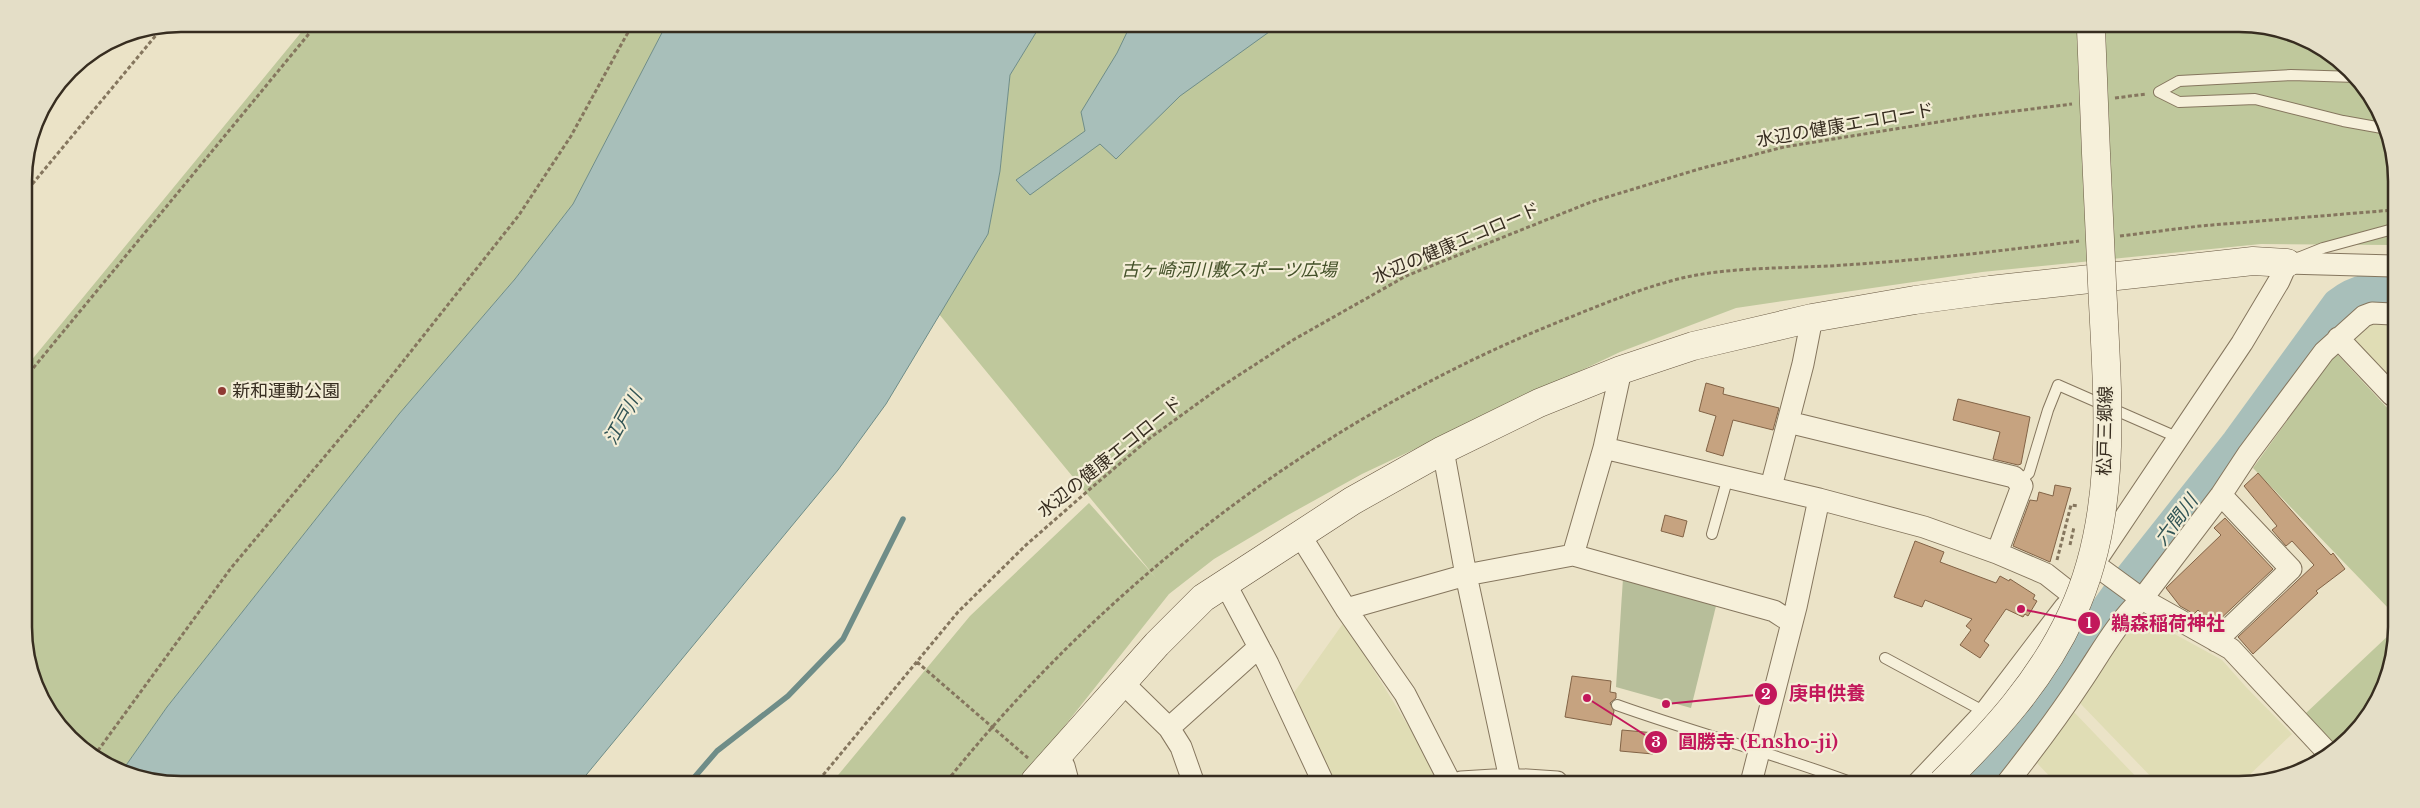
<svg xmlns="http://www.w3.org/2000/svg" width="2420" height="808" viewBox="0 0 2420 808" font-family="'Libre Baskerville','Noto Sans JP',serif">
	<rect width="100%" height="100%" fill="#ebe3c7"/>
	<!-- farmland -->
	<path fill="#e0ddb5" d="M2378 321 2392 322V379L2352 337 2364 325Z
		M2138 614 2222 660 2246 687 2292 734 2240 784H2169L2165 780 2162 784H2158L2077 700Z
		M1344 622 1438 774 1441 782H1333L1293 694Z
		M2073 711 2143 784 2056 783 2035 761Z"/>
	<!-- green -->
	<path fill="#bfc89c" d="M308 24 666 25 573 204 515 279 399 414 167 707 122 771 102 763 63 731 27 657 25 368Z
		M1040 26 2280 29 2318 45 2357 77 2393 151V245L2261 244 1982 272 1736 308 1620 352 1362 474 1288 515 1214 559 1169 594 1021 781 834 780 970 616 1089 503 1156 578 939 314 988 234 1000 171 1010 75Z
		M2336 353 2392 413 2391 611 2253 468Z
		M2391 633V668L2370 715 2338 749 2305 714Z"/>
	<!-- cemetery -->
	<path fill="#b7be9a" d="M1623 578 1716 606 1691 708 1616 687Z"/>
	<!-- water -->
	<path fill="#a8bfba" stroke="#6f8d88" d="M666 25 1040 26 1010 75 1000 171 988 234 886 404 838 470 582 780 140 779 122 771 167 707 399 414 515 279 573 204Z
		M1130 26 1276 27 1180 96 1116 159 1100 144 1030 195 1016 180 1085 131 1081 112 1117 53Z"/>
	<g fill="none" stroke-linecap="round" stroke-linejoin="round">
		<!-- stream -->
		<path stroke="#6f8d88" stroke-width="5.5" d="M692 780 717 751 788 696 843 639 903 519"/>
		<!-- river -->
		<path stroke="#a8bfba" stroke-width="32" d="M1977 783 2032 714 2119 592 2237 443 2338 304C2358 289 2368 289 2393 290"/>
	</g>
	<!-- building -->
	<path fill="#c6a380" stroke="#826346" d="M1706 383 1724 388 1723 394 1779 408 1773 430 1733 420 1723 456 1706 451 1716 416 1699 411Z
		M1958 399 2030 417 2021 464 2018 465 1993 459 2000 432 1953 420Z
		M2258 473 2331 555 2333 553 2345 569 2316 591 2318 593 2253 654 2238 637 2314 565 2292 541 2286 546 2272 530 2277 526 2244 486Z
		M2055 485 2071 488 2050 562 2013 546 2030 500 2037 501 2039 492 2053 496Z
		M1665 515 1687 521 1683 537 1661 531Z
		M2225 518 2273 569 2214 625 2198 610 2194 614 2180 606 2166 588 2221 535 2214 528Z
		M1915 541 1944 552 1940 562 1996 583 2000 576 2009 581 2010 579 2035 595 2033 599 2037 601 2028 616 2025 614 2023 617 2006 609 1984 641 1989 645 1980 658 1960 645 1971 630 1966 626 1972 619 1925 600 1922 607 1894 597Z
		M1572 676 1611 681 1610 692 1616 693V698L1610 703 1614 711 1611 725 1565 717Z
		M1622 730 1655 733 1653 754 1620 751Z"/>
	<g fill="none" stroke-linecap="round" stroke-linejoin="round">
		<!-- lane casing -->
		<g stroke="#85765e" stroke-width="12">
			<path id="lane" d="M2159 92 2179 102 2255 99 2343 121 2382 128
				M2159 92 2179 81 2291 75 2357 77
				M2298 258 2323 248 2393 229
				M2019 482 2029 473 2048 410 2058 385 2179 438
				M1712 534 1728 477
				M1885 658 1985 712
				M1617 705C1695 733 1776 754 1853 783"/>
		</g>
		<!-- street casing -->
		<g stroke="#85765e" stroke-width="23">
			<path id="street" d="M2338 338 2392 395
				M1621 370 1604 448 1819 499
				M1788 422 2014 477 2022 486 1997 553
				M1443 450 1466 575 1510 779
				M1771 487 1803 364 1812 318
				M1300 535 1346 609 1405 694 1450 782
				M1573 555 1604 448
				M2094 564 2142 599 2221 495 2248 454 2324 352 2364 316 2372 313 2392 314
				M2093 565 2242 343 2279 281 2287 263 2393 266
				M1225 583 1268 664 1323 782
				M1346 609 1466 575 1573 555 1774 611 1791 622
				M2216 641 2291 569 2221 495
				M1123 683 1169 728 1181 747 1193 781
				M1169 728 1259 647
				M1055 759 1064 766 1068 781
				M1461 782 1510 779 1557 782
				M1751 783 1796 607 1819 499 1924 527 1997 553 2046 574 2074 596
				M1918 783 1985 712 2065 607
				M2007 783C2033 750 2058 717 2081 682 2100 654 2117 622 2142 599L2231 649 2330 755"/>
		</g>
		<!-- secondary casing -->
		<g stroke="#675741" stroke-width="29">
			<path id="secondary" d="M1035 781 1157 644 1203 598 1352 501 1443 450 1539 403 1621 370 1693 346 1812 318 1915 300 1990 290 2253 261 2287 263"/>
		</g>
		<!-- path -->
		<path stroke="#85765e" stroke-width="3" stroke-dasharray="4 2.5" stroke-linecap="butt" d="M2115 98 2146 94
			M24 194 162 28
			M2120 236 2200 226 2393 210
			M25 378 317 24
			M2070 545 2074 527
			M2057 560 2071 505 2079 506
			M917 662 1028 758
			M88 751 94 756
			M94 756 231 568 378 393 519 215 571 136 632 25
			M819 780 958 612 1026 545 1090 489 1150 438 1219 388 1293 340 1406 276 1591 202 1699 169 1784 147 1975 116 2072 104
			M947 781C1105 584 1312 424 1546 327 1591 309 1634 290 1682 278 1735 266 1790 269 1844 265 1923 260 2001 251 2079 241"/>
		<!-- lane -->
		<use href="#lane" stroke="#f6f0da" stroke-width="10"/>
		<!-- street -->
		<use href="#street" stroke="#f6f0da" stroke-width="21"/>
		<!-- secondary -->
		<use href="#secondary" stroke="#f6f0da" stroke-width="28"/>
		<!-- secondary-bridge casing -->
		<g stroke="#675741" stroke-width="29" stroke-linecap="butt">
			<path id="secondary-bridge" d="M1942 783C1993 733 2042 680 2072 614 2120 512 2107 392 2102 283 2098 198 2094 114 2091 29"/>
		</g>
		<!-- secondary-bridge -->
		<use href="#secondary-bridge" stroke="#f6f0da" stroke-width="28"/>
	</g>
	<!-- markers -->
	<circle fill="#8f3a33" stroke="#f3edd6" stroke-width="2" cx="222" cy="391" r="5"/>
	<g text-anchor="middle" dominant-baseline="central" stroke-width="4.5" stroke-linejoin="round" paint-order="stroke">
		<!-- street labels -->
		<g font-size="18" fill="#372d20" stroke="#f3edd6">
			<text transform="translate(1845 125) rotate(-10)">水辺の健康エコロード</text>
			<text transform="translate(1456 243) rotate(-23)">水辺の健康エコロード</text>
			<text transform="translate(2105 431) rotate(-89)">松戸三郷線</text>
			<text transform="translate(1110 457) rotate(-39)">水辺の健康エコロード</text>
		</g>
		<!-- park labels -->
		<g font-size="18" font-style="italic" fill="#445129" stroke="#f3edd6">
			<text x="1229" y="270">古ヶ崎河川敷スポーツ広場</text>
		</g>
		<!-- poi labels -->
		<g font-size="18" fill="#372d20" stroke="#f3edd6" text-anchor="start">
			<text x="232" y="391">新和運動公園</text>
		</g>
		<!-- water labels -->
		<g font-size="19" font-style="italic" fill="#315455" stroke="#f3edd6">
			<text transform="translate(623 418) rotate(-61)">江戸川</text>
			<text transform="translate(2176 520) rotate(-53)">六間川</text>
		</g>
	</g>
	<!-- crop -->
	<path d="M0 0H2420V808H0ZM181 32H2239A149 149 0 0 1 2388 181V627A149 149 0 0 1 2239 776H181A149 149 0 0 1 32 627V181A149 149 0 0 1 181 32Z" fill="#e4dec7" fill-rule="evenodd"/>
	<path fill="none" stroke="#372d20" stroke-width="2.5" d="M181 32H2239A149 149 0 0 1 2388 181V627A149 149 0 0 1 2239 776H181A149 149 0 0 1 32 627V181A149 149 0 0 1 181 32Z"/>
	<!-- callouts -->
	<path fill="none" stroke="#c2185b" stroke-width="2" d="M2021 609L2089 623M1666 704L1766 694M1587 698L1656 742"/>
	<g fill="#c2185b" stroke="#f3edd6" stroke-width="2">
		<circle cx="2021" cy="609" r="5"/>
		<circle cx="1666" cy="704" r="5"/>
		<circle cx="1587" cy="698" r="5"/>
		<circle cx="2089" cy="623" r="12"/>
		<circle cx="1766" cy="694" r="12"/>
		<circle cx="1656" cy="742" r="12"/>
	</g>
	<g font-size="15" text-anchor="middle" font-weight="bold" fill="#fff">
		<text x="2089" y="628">1</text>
		<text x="1766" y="699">2</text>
		<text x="1656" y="747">3</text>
	</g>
	<g font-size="19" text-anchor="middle" font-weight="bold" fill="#c2185b" stroke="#f3edd6" stroke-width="4.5" stroke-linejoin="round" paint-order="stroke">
		<text x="2168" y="630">鵜森稲荷神社</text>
		<text x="1827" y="700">庚申供養</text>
		<text x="1758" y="748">圓勝寺 (Ensho-ji)</text>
	</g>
</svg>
